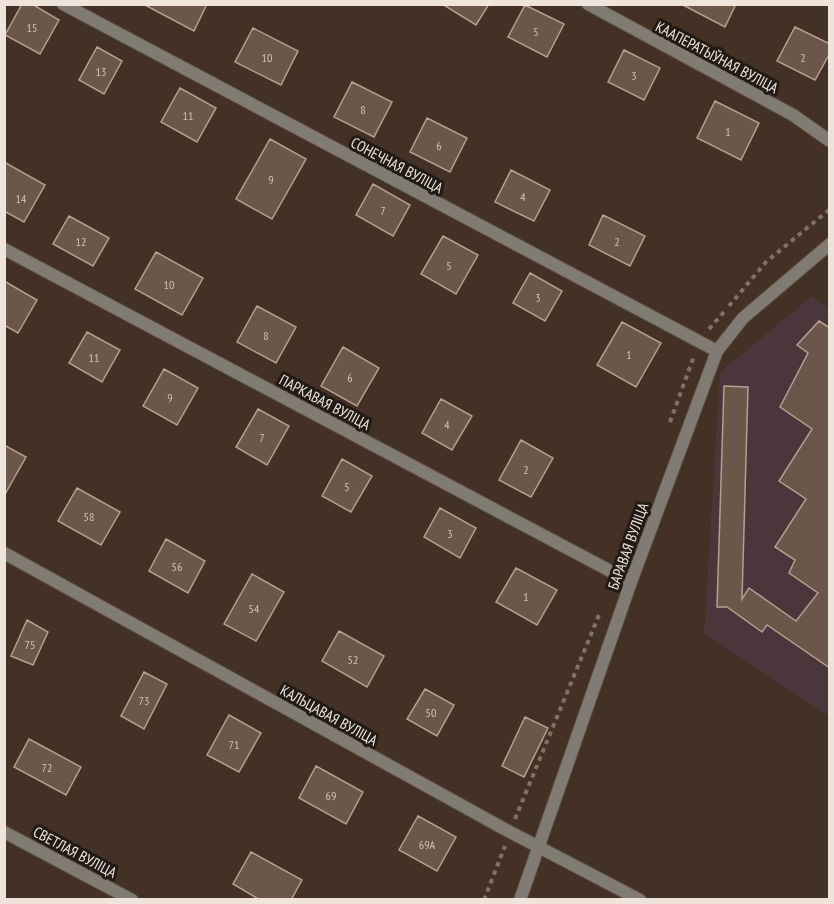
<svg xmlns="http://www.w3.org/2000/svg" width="834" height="904" viewBox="0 0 834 904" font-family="'PT Sans Narrow',sans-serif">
	<rect width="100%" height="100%" fill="#423124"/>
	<!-- industrial -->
	<path fill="#4a363b" d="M812 296 830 308 829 716 704 634 720 372Z"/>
	<!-- building -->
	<path fill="#6b574a" stroke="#b59f91" stroke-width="1.5" d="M22 4H32L59 20 40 54 5 35Z
		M143 4H207L194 31Z
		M442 4H489L476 25Z
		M681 4H736L725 27Z
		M525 5 564 24 547 57 508 37Z
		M795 27 830 44V53L815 80 777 61Z
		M253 28 298 51 281 85 235 62Z
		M97 47 122 61 104 94 79 80Z
		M624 50 660 68 644 100 608 82Z
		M352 82 392 102 374 137 334 117Z
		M180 88 216 108 197 142 161 122Z
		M715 101 759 123 741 160 697 138Z
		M427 118 467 138 450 172 410 152Z
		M270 139 306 159 272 219 236 199Z
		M4 162 45 185 24 222 4 211Z
		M511 170 550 190 534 221 495 202Z
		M373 184 410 205 393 236 356 215Z
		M603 215 645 236 630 266 589 245Z
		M69 216 109 238 93 266 53 244Z
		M443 236 478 255 456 294 421 274Z
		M156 252 203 278 182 315 135 289Z
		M530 273 562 291 545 321 513 303Z
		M4 281 37 300 18 333 4 325Z
		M257 306 296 327 276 363 237 342Z
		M819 321 830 328V668L767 625 762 632 727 607H717L724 386 748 387 742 599 749 588 796 621 818 593 789 573 795 560 775 547 806 499 779 481 812 429 780 407 808 353 797 345Z
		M622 322 661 343 636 387 597 365Z
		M87 332 120 350 102 382 69 363Z
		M343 347 379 368 357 406 321 386Z
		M164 369 198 388 177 425 143 406Z
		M441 399 472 416 452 450 422 433Z
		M258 409 289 426 267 465 236 447Z
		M521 440 553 458 531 497 499 480Z
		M4 445 26 457 4 496Z
		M342 459 372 476 351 512 322 496Z
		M77 488 120 512 101 545 58 521Z
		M440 508 476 528 460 558 424 537Z
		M166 539 205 561 188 593 149 571Z
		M516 568 557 590 537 625 496 602Z
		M252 574 284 592 256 641 224 624Z
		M27 620 48 632 33 665 11 656Z
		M339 631 384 656 367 687 322 661Z
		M144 672 167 684 144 729 121 716Z
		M425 689 454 705 437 736 407 719Z
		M229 715 261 733 239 772 207 755Z
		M525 717 548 728 524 777 502 766Z
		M29 739 81 767 66 795 14 767Z
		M316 766 363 792 346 824 299 798Z
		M418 816 456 837 437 871 399 850Z
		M251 852 302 880 291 900H260L233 884Z"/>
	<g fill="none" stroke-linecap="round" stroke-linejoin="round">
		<!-- minor casing -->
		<g stroke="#5e4e41" stroke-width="14">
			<path id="minor" d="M63 4 717 351
				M588 4 793 115 830 141
				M4 249 631 582
				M4 553 510 832 640 900
				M4 832 132 900
				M520 900 631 582 717 351 743 318 830 244"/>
		</g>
		<!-- path -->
		<path stroke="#817267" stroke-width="4" stroke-dasharray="4.5 4.5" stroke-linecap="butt" d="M729 306 766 262 830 209
			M709 329 724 312
			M670 422 694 356
			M515 819 599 615
			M484 900 505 846"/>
		<!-- minor -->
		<use href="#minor" stroke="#817c73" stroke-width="12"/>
	</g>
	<g text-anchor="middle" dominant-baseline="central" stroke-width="6" stroke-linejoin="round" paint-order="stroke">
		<!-- number labels -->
		<g font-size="12" fill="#cec1b8">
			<text x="32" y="27">15</text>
			<text x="536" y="31">5</text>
			<text x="267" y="57">10</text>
			<text x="803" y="57">2</text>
			<text x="101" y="71">13</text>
			<text x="634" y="75">3</text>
			<text x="363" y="109">8</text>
			<text x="188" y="115">11</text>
			<text x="728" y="131">1</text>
			<text x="439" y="145">6</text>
			<text x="271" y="179">9</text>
			<text x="523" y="196">4</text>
			<text x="21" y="198">14</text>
			<text x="383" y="210">7</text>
			<text x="81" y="241">12</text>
			<text x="617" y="241">2</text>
			<text x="449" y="265">5</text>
			<text x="169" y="284">10</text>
			<text x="538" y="297">3</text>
			<text x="266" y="335">8</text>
			<text x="629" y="354">1</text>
			<text x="94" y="357">11</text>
			<text x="350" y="377">6</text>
			<text x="170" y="397">9</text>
			<text x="447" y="424">4</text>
			<text x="262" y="437">7</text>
			<text x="526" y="469">2</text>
			<text x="347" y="486">5</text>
			<text x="89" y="516">58</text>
			<text x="450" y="533">3</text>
			<text x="177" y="566">56</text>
			<text x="526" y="596">1</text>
			<text x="254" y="608">54</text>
			<text x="30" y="644">75</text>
			<text x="353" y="659">52</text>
			<text x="144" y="700">73</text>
			<text x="431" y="712">50</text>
			<text x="234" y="744">71</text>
			<text x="47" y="767">72</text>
			<text x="331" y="795">69</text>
			<text x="427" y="844">69А</text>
		</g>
		<!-- street labels -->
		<g font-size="15" fill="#efe4dc" stroke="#221b15">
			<text transform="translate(717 57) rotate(28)">КААПЕРАТЫЎНАЯ ВУЛІЦА</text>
			<text transform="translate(397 165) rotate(28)">СОНЕЧНАЯ ВУЛІЦА</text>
			<text transform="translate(325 402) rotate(28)">ПАРКАВАЯ ВУЛІЦА</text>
			<text transform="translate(628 546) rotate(-70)">БАРАВАЯ ВУЛІЦА</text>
			<text transform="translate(329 715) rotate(29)">КАЛЬЦАВАЯ ВУЛІЦА</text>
			<text transform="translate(75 852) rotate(28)">СВЕТЛАЯ ВУЛІЦА</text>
		</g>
	</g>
	<!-- border -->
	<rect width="834" height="904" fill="none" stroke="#efe4dc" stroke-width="12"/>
</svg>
